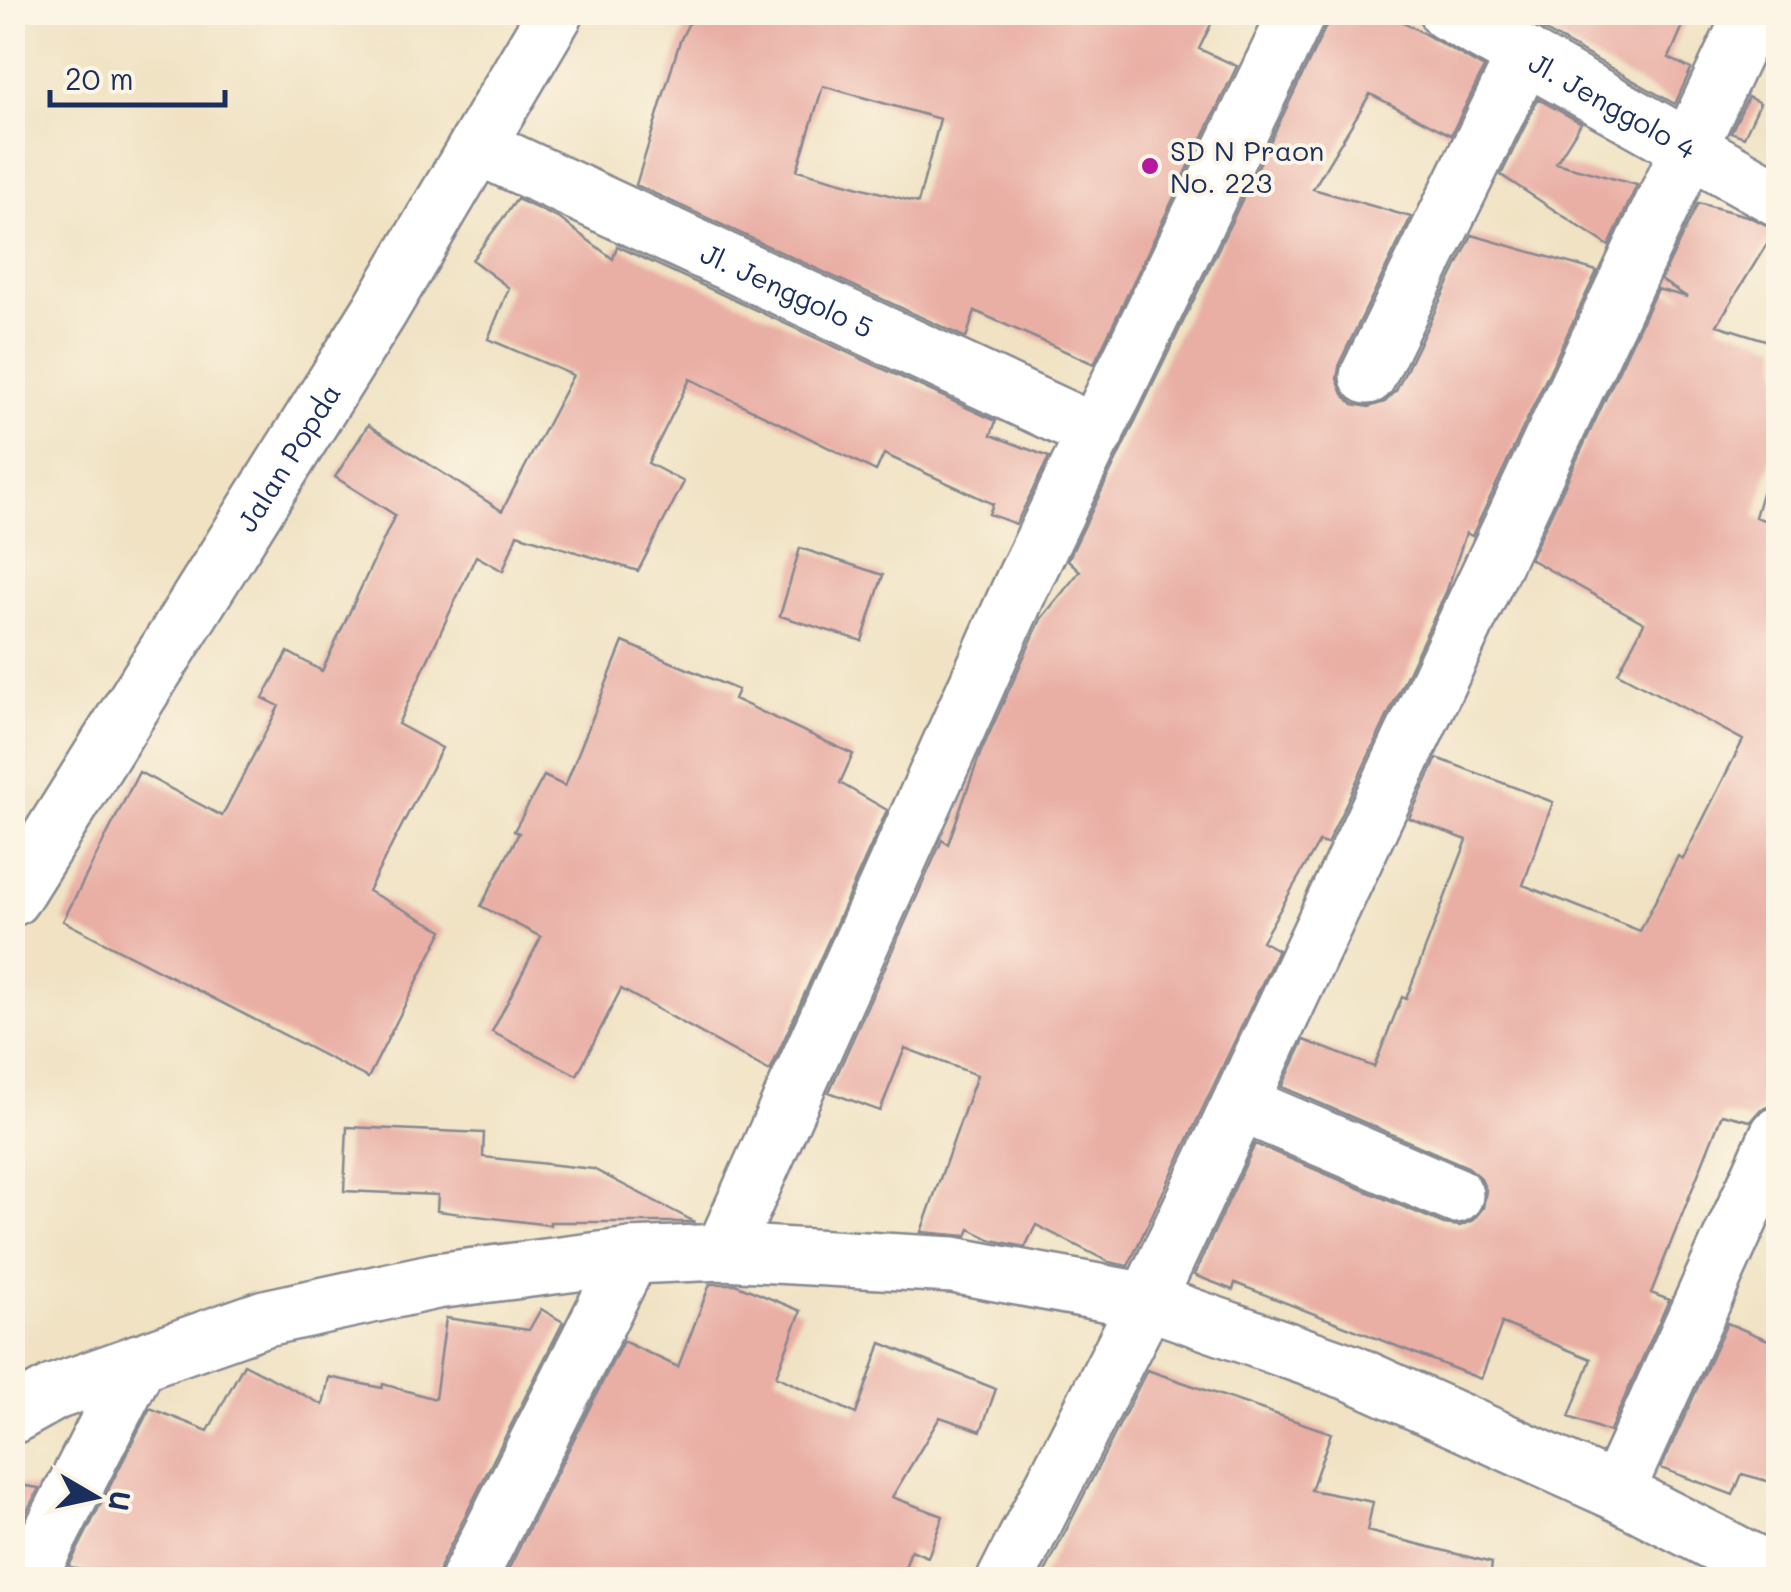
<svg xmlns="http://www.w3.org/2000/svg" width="1791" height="1592" viewBox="0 0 1791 1592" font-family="Mali,sans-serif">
	<rect width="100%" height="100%" fill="#fcf5e5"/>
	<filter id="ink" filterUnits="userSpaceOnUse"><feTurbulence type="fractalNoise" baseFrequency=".01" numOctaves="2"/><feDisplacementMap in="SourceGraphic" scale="20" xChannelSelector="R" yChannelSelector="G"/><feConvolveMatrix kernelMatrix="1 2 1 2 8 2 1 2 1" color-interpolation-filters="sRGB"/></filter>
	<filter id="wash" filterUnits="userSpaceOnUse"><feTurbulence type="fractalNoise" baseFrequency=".0048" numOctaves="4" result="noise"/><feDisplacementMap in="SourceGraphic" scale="40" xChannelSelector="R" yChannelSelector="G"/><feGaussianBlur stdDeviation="2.25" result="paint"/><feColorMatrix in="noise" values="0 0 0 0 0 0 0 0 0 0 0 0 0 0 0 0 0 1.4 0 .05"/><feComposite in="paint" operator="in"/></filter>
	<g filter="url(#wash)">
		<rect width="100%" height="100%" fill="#f0e2c3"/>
		<g id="blocks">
			<!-- building -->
			<path fill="#e9aea4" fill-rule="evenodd" d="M694 12H1217L1199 49 1237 66 1094 364 975 311 966 338 636 185 680 41ZM823 86 940 119 918 203 797 170Z
				M1329 12H1386L1484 68 1451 135 1370 94 1313 189 1411 217 1340 362 1337 379 1343 394 1353 404 1369 407 1385 402 1396 391 1472 235 1597 271 1472 536 1466 533 1447 590 1327 844 1319 842 1262 941 1278 950 1128 1266 1109 1262 1036 1225 1025 1247 992 1240 970 1229 967 1236 921 1232 977 1075 905 1048 880 1111 829 1092 942 840 948 844 980 754 1041 619 1080 571 1068 560 1326 26Z
				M1512 12H1689L1669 58 1691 69 1675 104Z
				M1748 97 1760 103 1744 137 1731 132Z
				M1538 99 1581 123 1556 163 1637 185 1609 246 1501 175Z
				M517 199 560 219 613 259 617 246 996 421 991 435 1049 457 1016 524 989 514 993 504 884 454 876 471 690 379 648 463 684 482 638 571 517 534 503 571 476 556 398 724 442 748 368 891 443 930 368 1078 63 921 139 772 222 816 279 706 263 698 288 652 322 671 395 515 335 477 368 425 502 511 573 375 488 339 509 288 472 260Z
				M1698 203 1747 216 1776 229 1717 325 1778 344V439L1755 517 1778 525V1104L1761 1109 1750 1121 1722 1114 1651 1293 1669 1300 1609 1432 1569 1417 1591 1359 1502 1323 1481 1379 1235 1283 1233 1290 1194 1275 1255 1144 1444 1224 1460 1226 1473 1220 1483 1208 1486 1190 1480 1177 1468 1167 1282 1087 1304 1040 1374 1067 1402 997 1406 999 1467 840 1409 818 1437 758 1553 802 1523 885 1640 931 1678 856 1683 859 1743 740 1618 673 1644 623 1530 559 1657 289 1687 297 1661 280Z
				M800 548 883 575 862 641 780 616Z
				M623 642 738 690 734 699 853 754 840 783 887 810 770 1071 621 989 577 1075 492 1032 541 937 481 906 519 833 514 831 544 776 565 786Z
				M347 1127 484 1133 483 1157 593 1169 695 1222H550V1225L437 1211 438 1195 344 1191Z
				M710 1284H735L801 1311 776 1376 856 1414 881 1343 996 1389 981 1431 940 1417 892 1497 943 1516 928 1557 911 1550 901 1580H503L623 1341 678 1367Z
				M541 1309 563 1322 440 1566 437 1580H109L69 1566 150 1408 208 1431 244 1364 323 1405 329 1377 382 1388 383 1384 435 1399 446 1318 529 1330Z
				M1727 1323 1778 1344V1484L1742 1474 1733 1495 1661 1468Z
				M1147 1370 1331 1433 1311 1490 1373 1502 1367 1531 1492 1563 1490 1580H1041Z
				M12 1484 39 1488 12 1540Z"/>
		</g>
	</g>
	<g filter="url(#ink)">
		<use href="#blocks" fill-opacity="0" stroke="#868890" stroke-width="2.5"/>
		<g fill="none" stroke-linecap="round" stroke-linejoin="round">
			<!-- minor casing -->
			<g stroke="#868890" stroke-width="60">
				<g id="minor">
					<path id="s1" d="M1447 12 1778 198"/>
					<path id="s2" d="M477 146 1096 433"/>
					<path d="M1368 376 1525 55"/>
					<path d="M1241 1104 1455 1195"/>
					<path d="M723 1252 1022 584 1298 12"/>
					<path d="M1616 1492 1778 1135"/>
					<path d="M27 1580 139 1362"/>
					<path d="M468 1580 631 1256"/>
					<path d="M1005 1580 1147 1301 1753 12"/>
				</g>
			</g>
			<!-- tertiary casing -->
			<g stroke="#868890" stroke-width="60">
				<path id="tertiary" d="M12 1416 55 1392 265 1318 436 1281 631 1256 723 1252 953 1265 1147 1301 1352 1373 1616 1492 1778 1575"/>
			</g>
			<!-- secondary casing -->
			<g stroke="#868890" stroke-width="60">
				<g id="secondary">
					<path id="s3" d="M12 898 379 312 556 12"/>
				</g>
			</g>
			<!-- minor -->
			<use href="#minor" stroke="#fff" stroke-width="55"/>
			<!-- tertiary -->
			<use href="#tertiary" stroke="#fff" stroke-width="55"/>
			<!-- secondary -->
			<use href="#secondary" stroke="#fff" stroke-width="55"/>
		</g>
	</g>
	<!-- markers -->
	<circle fill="#b5179e" stroke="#fcf5e5" stroke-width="4" cx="1150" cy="166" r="10"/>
	<g text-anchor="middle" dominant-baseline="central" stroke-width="8" stroke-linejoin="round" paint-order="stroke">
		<!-- street labels -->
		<g font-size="28" fill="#1b2f5e" stroke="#fcf5e5">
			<text stroke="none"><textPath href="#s1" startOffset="190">Jl. Jenggolo 4</textPath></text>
			<text stroke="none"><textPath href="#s2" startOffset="342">Jl. Jenggolo 5</textPath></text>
			<text stroke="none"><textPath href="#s3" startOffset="520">Jalan Popda</textPath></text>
		</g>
		<!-- poi labels -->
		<g font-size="28" fill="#1b2f5e" stroke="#fcf5e5" text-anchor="start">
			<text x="1170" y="150">SD N Praon<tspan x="1170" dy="32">No. 223</tspan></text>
		</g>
	</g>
	<!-- margin -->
	<rect width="1791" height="1592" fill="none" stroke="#fcf5e5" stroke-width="50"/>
	<!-- north arrow -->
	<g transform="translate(95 1497) rotate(99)" stroke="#fcf5e5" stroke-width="8" paint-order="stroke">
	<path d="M0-8L18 38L0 25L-18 38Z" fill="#1b2f5e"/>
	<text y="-15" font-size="28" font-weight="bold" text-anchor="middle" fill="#1b2f5e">U</text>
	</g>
	<!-- scale -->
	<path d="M50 90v15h175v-15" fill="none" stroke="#1b2f5e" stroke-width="5"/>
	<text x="65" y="90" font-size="30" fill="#1b2f5e" stroke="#fcf5e5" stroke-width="8" paint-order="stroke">20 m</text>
</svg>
